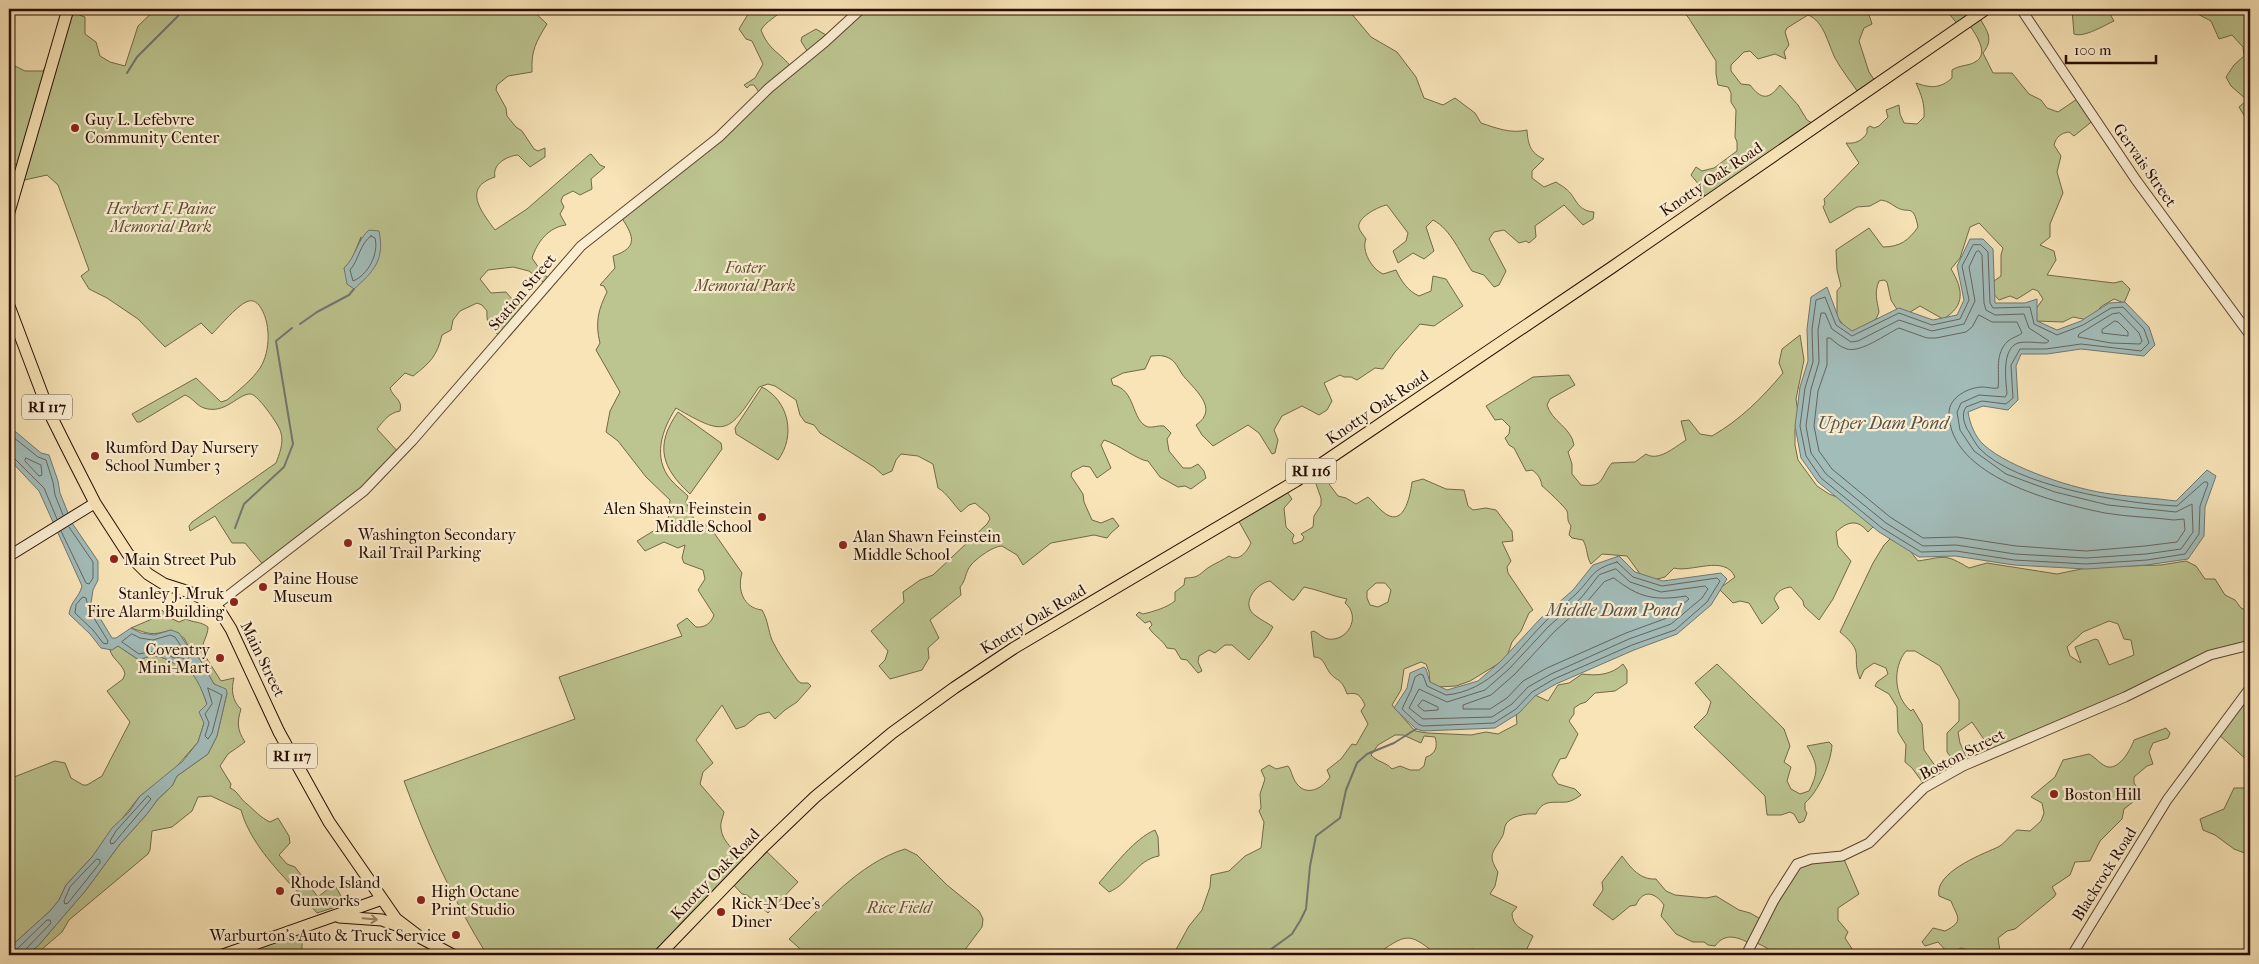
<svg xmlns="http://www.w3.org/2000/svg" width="2259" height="964" viewBox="0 0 2259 964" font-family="'IM FELL French Canon',serif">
	<rect width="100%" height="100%" fill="#f8e4b7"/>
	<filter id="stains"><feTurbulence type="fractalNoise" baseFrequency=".004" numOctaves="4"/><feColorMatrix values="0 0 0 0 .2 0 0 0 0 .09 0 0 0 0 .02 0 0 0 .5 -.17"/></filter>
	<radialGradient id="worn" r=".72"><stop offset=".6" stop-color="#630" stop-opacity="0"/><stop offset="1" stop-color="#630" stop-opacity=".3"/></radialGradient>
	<!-- green -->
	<path fill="#bcc48f" stroke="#726849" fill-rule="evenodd" d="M156 9H531L547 24C536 42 531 50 532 72L508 76 497 85 496 90 506 108 507 116 516 127 522 131 534 149 538 151 545 148V157L530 167 518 155C507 156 492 164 495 177 462 188 481 211 495 230L527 209 589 155 591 154 600 165 605 167 591 179 592 189 580 195 573 191 563 196 561 201 564 207 560 214 566 225C549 227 537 242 532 258L543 274 553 281 547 285 529 271 513 267 488 270 480 279 491 293 506 292 513 300 527 309 502 337C491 330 486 325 487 311L482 305 477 303 460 311 453 320 451 330 442 335C437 356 430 363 413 376L405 373 390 388C393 398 403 399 400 411 389 413 384 420 377 429L400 454 372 483 265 567 245 543H232L215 516 190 531 189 526 192 522 276 463C279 455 284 443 281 433 280 426 258 395 251 394 238 393 226 415 204 408 197 406 193 398 185 395L140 422H137L132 414 196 378 221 402 227 400C238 391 252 380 260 368 271 351 271 321 259 305 256 302 253 300 249 301 239 303 220 326 212 334L201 323 165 347 138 319 107 298 89 289 81 276 89 270 58 185 47 175 20 181 21 166 9 163V63L25 71H43L60 40 69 11 85 17V34L96 42 100 56 110 62 125 66 138 26ZM361 237 354 289 344 268 351 261Z
		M754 9H783C777 17 766 21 761 30 769 51 780 52 792 68L809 54 801 41 802 37 816 29 831 38 861 9H1350L1351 13 1371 37 1397 52 1416 77 1424 98 1443 105 1455 98 1475 113 1481 123C1496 128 1511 134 1527 130 1528 144 1530 153 1544 159L1532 171V178L1544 187 1556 182C1560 185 1563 186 1566 189 1576 196 1576 211 1594 212L1593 219 1583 225 1564 205 1535 226 1536 237 1529 243 1526 241 1519 243 1504 230 1494 232 1489 239 1506 271 1499 285 1494 287 1484 275 1472 271C1461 255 1451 229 1433 220L1426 227 1434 251 1424 259 1413 253 1398 263 1393 251 1406 241 1408 233 1387 205C1379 206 1356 218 1359 228 1360 231 1364 236 1366 239 1361 251 1372 269 1383 274L1396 270C1401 281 1408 291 1419 296L1431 291 1433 276 1446 279 1463 306 1434 326 1420 324 1395 352 1383 369 1375 368 1357 380 1351 377H1344L1340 375 1324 383 1332 401 1327 410 1319 415 1302 406 1282 416 1274 430 1278 440 1275 453 1272 454 1259 433 1248 425 1213 446 1202 435 1196 425C1221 408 1192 388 1182 374 1177 366 1174 358 1163 356 1160 355 1155 356 1151 356L1145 369 1123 373 1111 379 1113 385C1136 389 1131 421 1148 427 1153 428 1158 425 1164 426L1171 433 1167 439 1169 451 1183 468H1191L1198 464 1204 471 1206 478 1191 489 1185 486 1178 487 1160 477 1148 461C1139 461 1118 444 1104 440L1101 445 1111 468 1097 478 1090 467 1083 466 1072 472 1071 476 1083 494 1084 502 1092 520 1101 523 1113 518 1119 526 1111 533 1107 538 1094 535 1051 543 1023 565 1017 555 1002 546C993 546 977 558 971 565 965 572 966 581 960 587L961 595 930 620 939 638 928 648 929 658 922 670 890 679 879 666 885 660 888 651 871 631 904 602 903 592 920 580 933 575 987 524 990 519 988 514 975 503 969 505 961 512C953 504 947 493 938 488L933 464 918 456 901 454 896 460 892 471 883 475 874 467 820 433 814 425 805 422 800 415 796 400 775 386 768 384 759 387C728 434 726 437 676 408 662 429 652 458 671 480 676 486 683 491 688 496L686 502 695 521 710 527 742 573C737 589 743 608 762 610 768 620 768 630 772 640 779 655 789 668 798 681L801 683H808L811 686 797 702 785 710 775 719 769 712 758 715 745 726 736 729 722 705 696 740 713 763 703 772 700 784 724 812C723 817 720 823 721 828 722 843 738 854 749 862L763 848 798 882 768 913 747 895 742 894 730 881 661 955H487C453 900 426 841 404 781L575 719 559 677 682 636 677 625 687 618 696 627C705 628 711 623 714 615L698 590 705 579 703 570 684 563 682 558 685 545 678 548 664 542 645 551 637 541 668 522 670 500 646 477 618 441 606 432 610 411 620 392 596 350 600 343C595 323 598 310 607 292L604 286 600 285 615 268 613 256C641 247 632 234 620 215L709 146 761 95 754 85H750L747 88 744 85 755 78 763 64 752 41 746 39 739 29 750 11Z
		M1680 9H1867L1872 24 1864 28 1859 41 1869 72 1877 84 1860 95C1852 83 1842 71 1835 58 1828 44 1824 21 1808 15L1787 28 1785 32 1789 45 1784 52 1786 59 1775 54 1758 59 1750 51 1744 52 1731 65V71L1741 84 1750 85C1761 99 1768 101 1780 85L1798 105 1807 120 1817 126 1707 201 1700 186 1691 175 1696 167 1702 171 1714 168 1737 151V142L1735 137 1736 110 1731 102V93L1728 87 1718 85 1716 74V61L1688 17Z
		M1945 9H1964L1968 15H1978C1986 30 1995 38 1983 53L1993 73H2012L2029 94 2041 100 2047 108 2058 112 2080 97 2095 119 2074 136 2069 132C2061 133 2056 137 2054 145L2061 156 2057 172 2063 193 2050 224V237L2040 245 2054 251 2056 260 2047 275 2114 283 2122 281 2130 289 2124 303 2114 299 2102 306 2088 320 2073 317 2063 322 2035 321 2033 313 2043 299 2038 291 2033 289 2017 299 2010 296 1999 300 1991 291 1994 281 2001 276V255L2003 248 1979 223 1970 227 1960 258 1951 269C1963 289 1966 306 1943 319L1920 306 1907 314 1898 311 1891 300 1887 282 1884 280 1879 281C1874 293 1877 300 1879 312L1876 319 1851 334 1837 317V291L1841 286 1837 270 1836 250 1869 228 1883 247C1900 247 1909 240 1918 227 1913 202 1909 215 1896 207 1891 204 1888 201 1881 200L1870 206 1857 207 1830 223 1823 207 1825 204 1824 199 1859 163 1846 143C1855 144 1862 141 1867 133V128L1870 126 1874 128 1879 126 1888 117 1886 110 1899 105 1900 114 1904 123 1917 124 1924 117C1925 104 1921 94 1916 83 1930 88 1940 89 1952 78V70C1959 65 1969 66 1975 62 1991 54 1974 32 1968 23L1960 27Z
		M2072 9H2112L2111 16 2114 21C2105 25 2084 38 2074 34Z
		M2188 9H2250V116L2245 117 2239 107 2247 100 2231 86 2226 77 2234 65 2244 56 2243 47 2232 35 2219 39 2211 21 2192 11H2186Z
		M1800 335 1804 360 1796 399 1798 413 1795 430V445L1798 460 1817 486 1829 494 1850 502 1875 525 1868 532C1857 518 1847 522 1836 532L1838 546 1851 561 1833 599 1819 620 1804 606 1803 601 1791 587C1783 588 1777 591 1774 599L1779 608 1762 624 1749 603 1740 601 1733 603 1719 589 1735 577C1725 554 1691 573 1674 568L1665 577 1646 582 1627 556 1602 554 1591 564C1586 556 1588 549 1583 540L1572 538 1569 535 1571 526C1566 519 1569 518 1567 511 1566 508 1545 488 1542 486 1541 479 1538 474 1532 470L1526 471 1514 448 1509 445 1505 438 1509 434 1510 427 1502 419 1495 420 1486 406 1533 377 1569 375 1575 385 1550 399 1547 405C1552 422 1571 427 1574 445L1568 452 1572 464V474L1581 485C1605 488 1600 477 1612 463L1635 462 1646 454C1658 462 1675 447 1686 440L1681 421 1689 420 1700 434 1712 436C1740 420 1762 398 1783 373L1779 363 1782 349Z
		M762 387C789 401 796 436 778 460L736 434 735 428Z
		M678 412 721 443 722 449 690 494C662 468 654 446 678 412Z
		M1321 465 1329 484 1338 496 1346 498 1356 504 1368 497C1374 502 1377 507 1382 511 1403 530 1410 498 1412 482L1423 479 1446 489 1464 490 1468 506 1473 510 1486 508 1496 510 1512 531 1513 541 1502 542 1511 561 1507 567 1508 573 1533 610 1529 613 1521 631 1512 642 1506 659 1470 681 1456 686 1436 687 1430 683 1429 672 1426 664 1421 662 1404 669 1401 690 1392 705 1415 731 1427 733 1471 735 1486 732 1498 734 1517 724 1516 712 1535 695 1548 701 1558 685 1569 683 1582 674C1598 676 1611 675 1623 664L1627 670V683L1615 691 1595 693 1586 702 1580 704 1574 708V714L1569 721 1578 734 1566 758 1560 759 1552 775 1558 784 1575 789 1581 795C1577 798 1572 801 1567 802 1553 803 1543 799 1536 814 1526 813 1509 816 1505 826 1504 830 1504 834 1502 837 1493 853 1487 854 1498 872L1495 886 1490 894 1517 907 1512 913C1512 926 1523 930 1533 936L1524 955H1476L1473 949 1463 951 1458 955H1437C1407 930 1406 935 1375 955H1173L1189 926 1202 910 1210 887 1211 875 1229 871 1245 856 1261 848 1264 822 1259 811 1261 808 1260 794 1265 779 1261 770 1269 765 1276 769 1288 766C1292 771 1292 778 1297 784 1307 797 1323 788 1330 777L1327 770 1341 759 1352 744 1356 745 1368 724 1361 711 1365 705C1360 695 1358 692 1347 694 1341 677 1337 682 1330 673 1324 665 1324 657 1314 657L1311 632 1314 631C1318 633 1323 638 1328 639 1347 642 1362 617 1345 603L1347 599C1332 596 1319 590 1304 587L1294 600H1292L1270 581C1256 583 1239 605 1256 616 1261 620 1268 623 1273 627L1267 637 1249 660 1232 645H1225L1215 653 1209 650 1199 656 1198 662 1202 671 1198 673 1187 660 1181 659 1175 649 1167 648C1162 639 1154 636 1149 628L1152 625 1150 621 1145 623 1136 615 1139 612 1143 614C1155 611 1166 608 1175 601V592L1184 585 1185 578C1201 578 1199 573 1211 566 1216 563 1223 560 1229 556 1239 562 1247 552 1251 543L1237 518 1285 489 1292 499 1284 508 1286 527 1294 535 1292 540 1294 544 1302 541 1304 537 1301 534 1313 527 1314 516 1321 505V498L1316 484 1309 473ZM1376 583H1385L1391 590 1388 602 1378 607 1370 605 1367 598V591ZM1395 735H1403L1421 743 1424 736 1435 737C1438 746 1436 754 1426 757L1424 766 1419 770H1410L1400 766 1392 769C1386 762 1377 762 1371 755L1378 745Z
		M1892 537 1904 543 1918 561C1945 557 1944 553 1969 568L1987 563 2057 574 2091 567 2161 565 2186 561 2196 566 2205 579H2215L2225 595 2235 600 2241 608 2247 611 2250 645 2211 655 1989 754 1985 741 1972 722 1958 732 1960 743 1969 763 1959 768 1947 752V733L1959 721V700L1940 666 1915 651H1906C1892 668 1894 697 1911 711L1913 709 1922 724 1924 750 1943 777 1926 787 1912 768 1905 762 1906 745 1898 732 1897 707 1889 694 1875 686 1877 682 1888 674 1886 668 1874 663 1864 670 1860 679C1850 655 1867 654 1840 632L1873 563 1884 545ZM2109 621 2118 624 2124 639 2131 640 2134 655 2109 665 2098 640 2095 639 2075 647 2081 663 2070 656 2067 647 2083 632Z
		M162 610 168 617 179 622 186 619C194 623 200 621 208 627 208 636 202 642 202 651L221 681 234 678C231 689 232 701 241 709 237 722 237 730 245 742L228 754 220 766 231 784 230 788C238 791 240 799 247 804 254 810 261 818 270 822L278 818 289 836 290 843 279 855 287 864 295 867 318 897 334 884 344 901 342 905 317 913C291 883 252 850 241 810L211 796 198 797 192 811 172 827 152 831 150 850 148 854 69 920 62 932 41 950 34 955H26L38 946 86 890 120 844 147 814 158 799 172 786 177 776 208 754 217 736 227 693 214 684 199 658 192 653 184 638 171 630C150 636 151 634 131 628L152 619Z
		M118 646 139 660C154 653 161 656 174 663L179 662 189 668 200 685 207 704 204 723 198 742 171 773 140 796 92 857 66 885 59 900 50 911 9 948V779L55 761 65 763 71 778 83 785H87L102 776 130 722 107 691 123 679 125 674C123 664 112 659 110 650Z
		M1717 664 1784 729 1790 746 1784 762 1791 767 1787 781 1791 789 1800 794 1809 791C1819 771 1818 765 1807 746L1829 742 1832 745C1831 763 1818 792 1805 803V810L1807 813 1804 821 1799 823 1794 814 1790 812 1781 815H1767L1765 796 1694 727 1707 714 1711 702 1695 683Z
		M2242 700 2250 712 2247 726 2250 732V763L2216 732Z
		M2166 728 2170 733 2168 738 2153 743 2149 752 2153 764 2147 766 2134 777V783L2142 795 2124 809 2122 819 2100 841 2090 861 2075 862 2070 875 2052 887 2056 894 2054 897 2015 929 2007 931 1998 938 2000 951 1997 955H1980L1979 951 1974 952 1961 948 1949 954 1938 942 1925 946 1922 942 1933 928 1945 931C1965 921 1957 917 1951 901L1939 896C1934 873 1980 855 1996 848 2004 845 2010 835 2017 830L2030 831 2041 821 2044 813 2042 803 2031 797 2055 777 2063 760 2089 754C2095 757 2102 766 2108 767 2120 769 2131 749 2134 740Z
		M2250 783V855L2234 849 2215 835 2203 830 2200 819 2224 809 2234 788H2244Z
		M1155 830 1158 837 1159 856C1136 860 1129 884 1109 892L1099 883C1113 867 1135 838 1155 830Z
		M905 849 917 855 947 885 979 911 983 919 982 927 961 955H807L789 939C823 906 859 863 905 849Z
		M1622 856C1631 868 1640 880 1656 879L1666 891 1675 895 1706 898 1716 896 1739 910 1750 913 1764 921 1798 865 1843 857 1859 894 1838 908V920L1848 932 1845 938 1856 955H1771L1767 948 1755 942 1751 944C1738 937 1725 932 1715 946L1708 945 1704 942H1693L1676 934 1661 916 1664 905C1655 892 1643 889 1636 905L1630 906 1613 920 1593 905 1603 890 1602 882Z
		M297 929 302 940V952L305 955H223Z"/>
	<!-- water -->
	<path fill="#a2bcb9" stroke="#717670" d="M369 230 379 231C385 260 374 271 354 289L347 284 344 268C356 257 357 240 369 230Z
		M1970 239H1983L1993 249 1995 303H2025L2037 299V321L2057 330 2081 321 2109 303 2125 302 2149 327 2155 345 2144 356 2081 349 2047 354H2021L2016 366 2018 400 2008 410 1983 406 1968 412C1970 424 1975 437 1984 445 2009 468 2077 490 2111 494 2133 497 2154 498 2176 501L2207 470 2216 476 2205 507 2204 536 2188 559 2147 565 2086 569 2014 565 1955 556 1919 557 1879 532 1818 482 1801 458 1795 426 1800 387 1808 361 1807 329 1811 297 1827 287 1840 322 1852 331 1899 308 1933 320 1957 315 1964 300 1957 266Z
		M10 430 16 432 41 453 49 455 58 481 60 493 72 523 98 561V580L93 590 91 603 112 638H116L131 628 141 633 154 635 171 630 179 633 192 653 199 658 214 684 226 689 227 693 217 736 208 754 177 776 172 786 158 799 147 814 120 844 86 890 38 946 26 955H9V948L50 911 59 900 66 885 92 857 112 828 129 812 140 796 183 761 198 742 204 723 199 712 207 704C201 687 195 672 179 662L175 664C161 656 154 653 139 660L118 646 112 650 101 648 90 634 69 614C71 600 79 598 82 586L39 491 9 459Z
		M1619 556 1635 572 1663 581 1721 573 1727 579 1711 605 1677 634 1634 650 1556 684 1535 696 1519 713 1495 728 1423 731 1416 729 1394 708 1407 688 1410 673 1424 667 1426 669 1430 682 1447 690 1478 681 1501 661 1540 619 1573 590 1593 565Z"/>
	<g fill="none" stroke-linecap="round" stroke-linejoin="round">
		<!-- shore -->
		<path stroke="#65645e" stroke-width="1" d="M371 236 375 238C379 254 368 275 353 281L350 270C359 260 360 243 371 236Z
			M1981 245 1988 252 1990 303 1993 308 2030 307 2034 324 2057 335 2083 325 2111 308 2123 307 2144 329 2149 343 2141 351 2081 344 2046 349H2020L2011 365 2013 398 2006 404 1982 401 1966 407C1961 414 1964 425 1969 432 1972 437 1975 443 1979 448 2014 486 2126 504 2177 506L2204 482H2207L2208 484 2200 506 2199 534 2185 554 2147 560 2086 564 2014 560 1956 551 1921 552 1882 528 1821 478 1806 456 1800 426 1805 388 1813 362 1812 329 1816 300 1825 297 1836 325 1852 336 1899 313 1932 325 1960 319 1969 300 1962 266 1973 245Z
			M1979 251 1982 255 1984 303 1986 310 1995 315 2024 314 2029 328 2049 341 2046 343C2038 343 2026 341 2018 343 2001 349 2006 381 2007 394L2005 397 1979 395 1961 403 1957 412 1960 430 1974 451 2006 474 2055 492 2108 505 2176 512 2192 504 2193 532 2181 549 2146 554 2086 558 2015 554 1956 545 1923 546 1886 523 1826 474 1811 453 1806 426 1811 389 1819 362 1818 330 1821 313H1825L1832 329 1851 342 1858 341 1899 320 1932 331 1964 324 1975 301 1969 267 1976 252Z
			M2120 313 2139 333 2142 341 2140 344 2111 343 2078 337 2079 334 2112 314Z
			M1979 315 1992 322H2017L2022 333C2019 336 2013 337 2008 341 1994 354 2000 372 1998 388 1993 389 1988 387 1983 387 1969 387 1949 397 1949 413 1949 477 2056 503 2105 513 2128 517 2151 517 2174 520L2184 519 2185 530 2177 542 2145 546 2086 551 2016 546 1957 537 1923 538 1890 517 1832 469 1819 451 1814 426 1818 391 1827 365V338H1830C1835 342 1840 347 1847 349 1861 353 1886 334 1899 328L1927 338H1936L1966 332 1972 327Z
			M2115 321 2118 322 2128 332V336L2102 333V330Z
			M9 435 13 437 38 457 46 460 53 482 55 495 63 515
			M9 457 14 458 44 488 57 519
			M26 458 41 465 42 475 39 476 25 461Z
			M61 531 86 583 89 584 93 578V562L69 527
			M1617 562 1633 577 1662 586 1717 578 1720 581 1707 602 1675 630 1632 645 1554 679 1532 692 1516 709 1494 723 1423 726 1418 724 1402 709 1411 690 1415 677 1420 674 1423 675 1427 686 1446 695C1490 691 1514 654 1542 625 1552 613 1565 605 1576 594 1594 576 1590 570 1617 562Z
			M1616 569 1630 582 1661 592 1705 586 1708 589 1702 598 1671 624 1629 639 1551 674 1528 687 1512 704 1492 717 1423 719 1409 708 1419 689 1447 702 1485 690 1509 669 1548 627 1581 598 1599 575Z
			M1614 578C1639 598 1655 601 1686 596L1689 599 1667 618 1626 633 1547 668 1523 681 1507 698 1490 709H1463V705L1491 695 1515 674 1554 632 1586 603 1604 582Z
			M83 597 86 598 89 610 108 641 107 644 103 643 93 630 75 613 76 605Z
			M132 634 140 638 153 640 170 635 175 637 189 658 186 660 180 657 174 658 159 650 139 654 122 642Z
			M208 688 222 695 212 733 208 739 205 736 209 723 205 714 212 704Z
			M1423 700 1438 707V710L1424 711 1418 706Z
			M148 796 151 799 114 843 111 844 110 841 116 831Z
			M97 859 100 860V863L68 903 65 904 64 901 70 887Z
			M9 952 17 949 47 920H50L51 923 25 950 23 955"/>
		<!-- stream -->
		<path stroke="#717670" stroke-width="2" d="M127 73 137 57 178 16 177 9
			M300 324 317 312 349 295 354 289
			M235 528 244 504 284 467 293 444 276 341 292 328
			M1263 955 1292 934 1300 921 1306 909 1310 866 1316 836 1340 818 1346 790 1357 763 1367 754 1394 743 1416 729"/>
		<!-- tertiary casing -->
		<g stroke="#5c4330" stroke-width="11">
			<path id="tertiary" d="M2021 9 2136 180 2250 335
				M216 605 364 491 412 441 581 246 719 137 769 88 825 42 861 9
				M1746 955 1774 900 1797 864 1811 859 1842 856 1869 843 1924 788 1963 766 2125 697 2210 655 2250 645
				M2072 955 2167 800 2250 688"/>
		</g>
		<!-- secondary casing -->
		<g stroke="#280d03" stroke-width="12">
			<path id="secondary" d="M9 556 95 503"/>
		</g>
		<!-- primary casing -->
		<g stroke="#280d03" stroke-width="13">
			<path id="primary" d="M9 212 68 9
				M9 306 49 412 66 446 95 503 128 554 148 574 164 584 189 592 216 605 231 629 279 732 329 822 396 919 421 938 453 955
				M339 917 382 920 402 927
				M223 955 382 899
				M659 955 763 847 815 797 892 733 954 688 1014 648 1296 481 1611 268 1986 9"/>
		</g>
		<!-- tertiary -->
		<use href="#tertiary" stroke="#faedd0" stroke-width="9"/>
		<!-- secondary -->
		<use href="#secondary" stroke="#faedd0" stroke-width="10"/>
		<!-- primary -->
		<use href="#primary" stroke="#f8e4b7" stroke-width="11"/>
	</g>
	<!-- one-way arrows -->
	<defs><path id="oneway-shaft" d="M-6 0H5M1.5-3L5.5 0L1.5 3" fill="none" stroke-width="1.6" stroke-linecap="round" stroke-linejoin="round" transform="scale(1.25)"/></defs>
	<use stroke="#9a8366" href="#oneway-shaft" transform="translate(370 919) rotate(5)"/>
	<!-- markers -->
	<g fill="#8f2418" stroke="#faedd0" stroke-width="2">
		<circle cx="75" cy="128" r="5"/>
		<circle cx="95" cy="456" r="5"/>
		<circle cx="762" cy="517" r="5"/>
		<circle cx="348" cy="543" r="5"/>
		<circle cx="843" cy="545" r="5"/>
		<circle cx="114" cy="559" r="5"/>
		<circle cx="263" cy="587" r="5"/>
		<circle cx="234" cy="602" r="5"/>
		<circle cx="220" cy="658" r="5"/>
		<circle cx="2054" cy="794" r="5"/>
		<circle cx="280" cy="891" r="5"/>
		<circle cx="421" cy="900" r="5"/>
		<circle cx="721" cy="912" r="5"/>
		<circle cx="456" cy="935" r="5"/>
	</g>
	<g text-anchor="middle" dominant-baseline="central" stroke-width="4.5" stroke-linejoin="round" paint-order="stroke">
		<!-- shield labels -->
		<g fill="#faedd0" stroke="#675040" stroke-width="1">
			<rect x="22" y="394.5" width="50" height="25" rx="4"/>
			<rect x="1286" y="458.5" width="50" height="25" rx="4"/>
			<rect x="267" y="743.5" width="50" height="25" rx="4"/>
		</g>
		<g font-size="15" font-weight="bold" fill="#280d03">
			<text x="47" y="407">RI 117</text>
			<text x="1311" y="471">RI 116</text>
			<text x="292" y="756">RI 117</text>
		</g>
		<!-- poi labels -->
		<g font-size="16" fill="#280d03" stroke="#faedd0" text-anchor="start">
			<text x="85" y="119">Guy L. Lefebvre<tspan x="85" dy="18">Community Center</tspan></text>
			<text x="105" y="447">Rumford Day Nursery<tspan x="105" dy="18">School Number 3</tspan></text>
			<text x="752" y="508" text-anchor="end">Alen Shawn Feinstein<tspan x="752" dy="18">Middle School</tspan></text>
			<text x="358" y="534">Washington Secondary<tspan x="358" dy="18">Rail Trail Parking</tspan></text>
			<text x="853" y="536">Alan Shawn Feinstein<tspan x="853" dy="18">Middle School</tspan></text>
			<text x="124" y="559">Main Street Pub</text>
			<text x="273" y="578">Paine House<tspan x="273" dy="18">Museum</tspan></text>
			<text x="224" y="593" text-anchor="end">Stanley J. Mruk<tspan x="224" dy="18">Fire Alarm Building</tspan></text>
			<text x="210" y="649" text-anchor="end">Coventry<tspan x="210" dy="18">Mini-Mart</tspan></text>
			<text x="2064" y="794">Boston Hill</text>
			<text x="290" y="882">Rhode Island<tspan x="290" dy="18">Gunworks</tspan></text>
			<text x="431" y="891">High Octane<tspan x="431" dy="18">Print Studio</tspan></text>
			<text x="731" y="903">Rick-N-Dee's<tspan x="731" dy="18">Diner</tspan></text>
			<text x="446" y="935" text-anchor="end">Warburton's Auto &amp; Truck Service</text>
		</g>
		<!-- street labels -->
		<g font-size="16" fill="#280d03" stroke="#faedd0">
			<text transform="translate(2145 165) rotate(55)">Gervais Street</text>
			<text transform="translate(1711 179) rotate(-34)">Knotty Oak Road</text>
			<text transform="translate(522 292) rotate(-50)">Station Street</text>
			<text transform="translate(1377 407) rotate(-34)">Knotty Oak Road</text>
			<text transform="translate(1033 619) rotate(-31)">Knotty Oak Road</text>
			<text transform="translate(263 659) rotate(64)">Main Street</text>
			<text transform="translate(1962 754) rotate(-27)">Boston Street</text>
			<text transform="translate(715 874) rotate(-46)">Knotty Oak Road</text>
			<text transform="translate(2104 874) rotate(-58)">Blackrock Road</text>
		</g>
		<!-- park labels -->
		<g font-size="16" font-style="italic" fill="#5c4d34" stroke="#faedd0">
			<text x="161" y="208">Herbert F. Paine<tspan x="161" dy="18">Memorial Park</tspan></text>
			<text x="745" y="267">Foster<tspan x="745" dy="18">Memorial Park</tspan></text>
			<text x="899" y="907">Rice Field</text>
		</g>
		<!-- water labels -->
		<g font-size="18" font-style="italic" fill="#59534c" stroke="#faedd0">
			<text x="1883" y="423">Upper Dam Pond</text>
			<text x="1613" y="610">Middle Dam Pond</text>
		</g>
	</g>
	<!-- margin -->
	<rect width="2259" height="964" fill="none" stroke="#f8e4b7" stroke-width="30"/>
	<rect x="10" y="10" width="2239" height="944" fill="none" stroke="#280d03" stroke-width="2.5"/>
	<rect x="15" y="15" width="2229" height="934" fill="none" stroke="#280d03"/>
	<!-- scale -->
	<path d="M2066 55v8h90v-8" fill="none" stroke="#280d03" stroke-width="2.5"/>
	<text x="2074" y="55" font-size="15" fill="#280d03" stroke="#faedd0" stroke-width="4" paint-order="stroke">100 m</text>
	<rect width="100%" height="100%" filter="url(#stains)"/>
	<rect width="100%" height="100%" fill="url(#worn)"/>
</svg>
